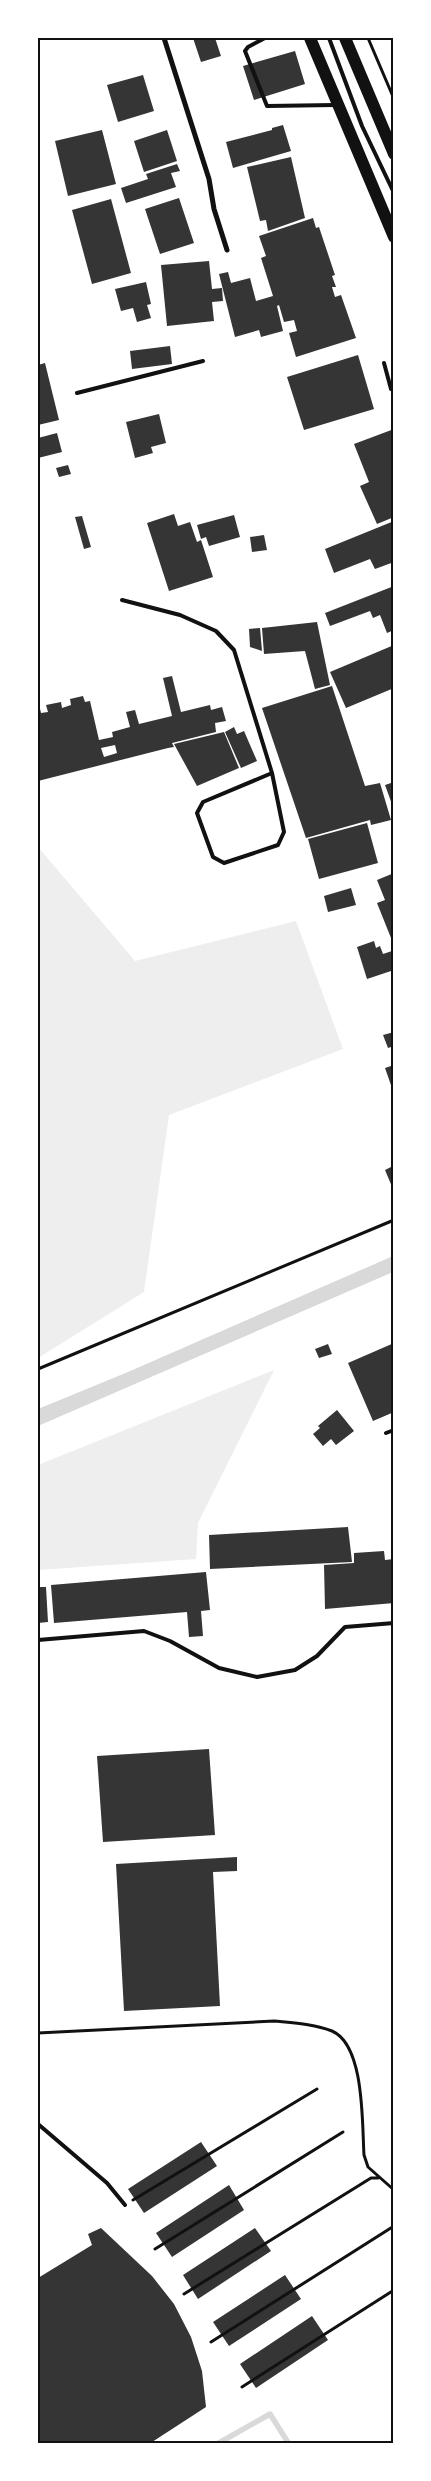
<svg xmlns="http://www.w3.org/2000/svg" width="431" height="2481" viewBox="0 0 431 2481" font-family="'Fira Sans Condensed',sans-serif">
	<rect width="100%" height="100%" fill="#fff"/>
	<!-- green -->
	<path fill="#eee" d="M38 847 135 961 296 921 343 1049 169 1115 144 1292 38 1358Z
		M274 1370 198 1523 196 1559 38 1570V1465Z"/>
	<!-- water -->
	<path fill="#d9d9d9" d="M393 1256V1272L38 1426V1409L128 1372Z"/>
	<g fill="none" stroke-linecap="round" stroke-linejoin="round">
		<!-- stream -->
		<path stroke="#d9d9d9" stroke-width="5.5" d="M217 2444 270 2414 289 2444"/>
	</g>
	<!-- building -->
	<path fill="#353535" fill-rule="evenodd" d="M193 38H215L221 56 201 62Z
		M295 51 305 84 254 100 243 66Z
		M143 75 154 111 118 122 107 85Z
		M283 125 291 151 233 168 226 142 272 130V128Z
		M102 130 116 184 68 196 55 141Z
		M167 130 177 161 144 172 134 141Z
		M291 157 305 218 268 231 266 220 260 221 247 167Z
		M177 164 180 171 171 173 176 187 126 203 121 188 148 179 146 174Z
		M179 198 194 243 160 254 145 209Z
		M111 199 131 273 92 284 72 210Z
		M313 218 316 228 319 227 335 275 332 276 336 287H332L335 297 341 295 356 338 296 357 289 333 297 331 294 320 284 322 279 305 277 306 283 331 261 337 259 330 235 337 219 274 228 272 231 283 250 278 256 301 273 296 261 258 266 256 259 236Z
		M209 261 212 289 222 288 223 301 212 302 214 321 167 326 161 265Z
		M146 282 151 304 147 305 151 318 137 322 133 308 121 311 115 289Z
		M170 346 172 364 132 369 130 351Z
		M358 355 374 409 304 430 287 377Z
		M45 363 59 420 38 425V365Z
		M159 414 166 443 151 447 153 453 135 458 126 422Z
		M394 429V472L391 473 394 479V517L377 524 360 486 369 482 354 444Z
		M57 433 62 452 38 458V438Z
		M68 465 71 474 59 477 56 468Z
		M174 514 178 526 190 522 197 542 201 540 213 577 169 591 147 523Z
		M234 515 240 537 209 546 206 537 201 539 197 525Z
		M82 516 91 547 84 549 75 517Z
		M394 521V562L375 569 370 559 334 573 325 549Z
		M264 535 267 550 252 552 250 537Z
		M394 586V630L387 633 380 615 373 618 370 611 330 626 325 613Z
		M317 622 330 685 315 689 305 651 264 654 262 628Z
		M260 628 262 651 250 647 249 629Z
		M394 645V688L346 708 330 672Z
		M172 676 181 712 210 705 211 710 222 707 226 721 215 723 216 732 172 743 174 747 168 748 38 781V700L41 713 48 712 46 705 61 702 62 708 71 705 70 699 83 696 85 702 90 701 99 740 113 737 112 732 130 727 126 712 135 710 139 724 172 716 163 678ZM115 745 117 753 104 757 101 748Z
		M332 686 365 786 380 783 391 820 371 825 370 820 306 838 262 708Z
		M234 727 237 734 244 731 257 761 241 768 225 732Z
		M224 732 239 768 197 786 174 744Z
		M394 782V807H393L385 785Z
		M367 823 378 863 319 879 308 839Z
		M394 873V938H391L377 903 385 900 377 880Z
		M351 888 356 905 328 912 324 896Z
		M374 941 376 948 380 946 383 954 392 951 394 970 367 979 357 947Z
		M394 1032V1046L388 1048 383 1035Z
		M394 1065V1088H392L385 1068Z
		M393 1166V1189L385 1170Z
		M394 1343V1412L373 1421 348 1363Z
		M328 1344 332 1354 319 1358 315 1349Z
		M337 1410 354 1431 336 1445 331 1439 323 1446 313 1434 320 1428 318 1426Z
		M348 1527 352 1562 210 1569 209 1535Z
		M384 1551 385 1560 394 1559V1603L325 1609 324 1565 354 1563V1553Z
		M206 1572 210 1610 201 1611 203 1636 189 1637 187 1612 54 1623 51 1585Z
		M38 1587H46L48 1622 38 1623Z
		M209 1749 215 1835 103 1842 97 1756Z
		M237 1857V1871L213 1872 220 2006 124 2011 116 1864Z
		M201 2142 217 2166 144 2213 128 2189Z
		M229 2185 244 2210 172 2257 156 2233Z
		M101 2228 152 2276 174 2304 191 2337 202 2371 206 2407 149 2444H38V2278L92 2245 88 2234Z
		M255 2228 271 2251 198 2299 183 2275Z
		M285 2275 301 2299 229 2346 213 2322Z
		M312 2316 328 2340 256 2388 240 2364Z"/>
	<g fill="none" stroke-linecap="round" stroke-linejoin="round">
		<!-- path -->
		<path stroke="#111" stroke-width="3" d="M368 38 394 99
			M38 1369 394 1220
			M38 2033 274 2021C294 2023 314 2024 332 2031 365 2045 362 2125 364 2155L368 2167 394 2190
			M133 2200 317 2089
			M155 2249 343 2132
			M184 2294 371 2178H378
			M211 2342 394 2226
			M242 2387 394 2290"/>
		<!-- service -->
		<path stroke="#111" stroke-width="4" d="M265 38 248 47 245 51 267 106 335 105
			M329 38 362 126 394 193
			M384 363 391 389 394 388
			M77 393 203 361
			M122 600 180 615 216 631 234 650 272 773 284 832 278 845 224 863 213 857 197 813 203 802 272 773
			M386 1433 394 1430
			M38 1640 144 1631 170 1641 219 1668 257 1677 295 1670 317 1656 345 1627 394 1623
			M38 2124 107 2183 125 2205"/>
		<!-- minor -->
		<path stroke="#111" stroke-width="5" d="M164 38 209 179 214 209 227 250"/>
		<!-- primary -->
		<path stroke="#111" stroke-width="12" d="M310 38 394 237
			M345 38 394 154"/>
	</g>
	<!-- border -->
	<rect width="431" height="2481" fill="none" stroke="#ffffff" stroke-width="78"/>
	<rect x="39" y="39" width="353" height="2403" fill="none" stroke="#111" stroke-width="2"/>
</svg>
